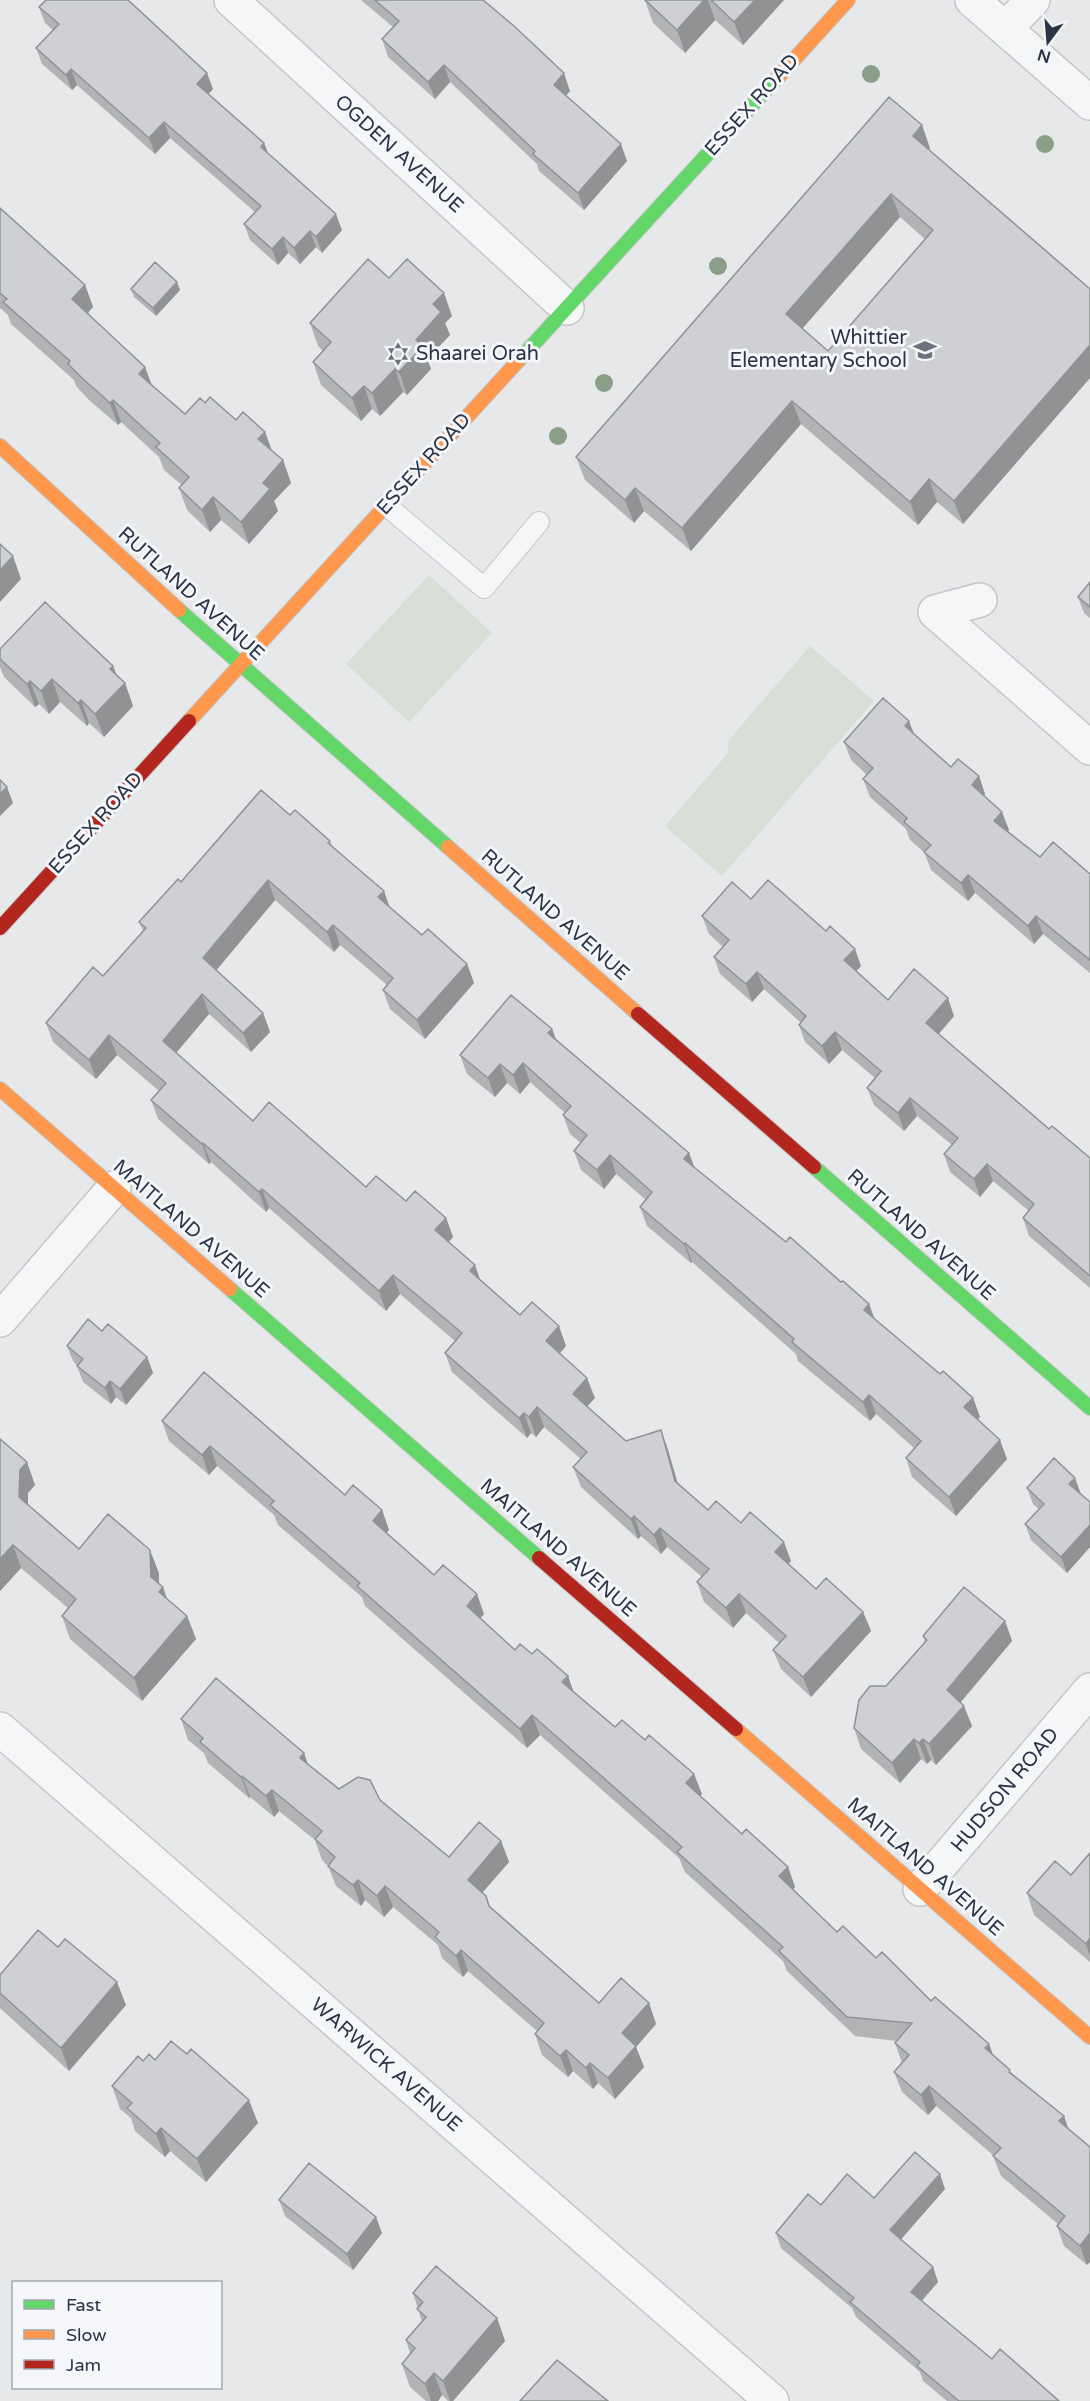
<svg xmlns="http://www.w3.org/2000/svg" width="1090" height="2401" viewBox="0 0 1090 2401" font-family="'Varela Round',sans-serif">
	<rect width="100%" height="100%" fill="#e6e8ea"/>
	<!-- green -->
	<path fill="#d6ded6" d="M429 575 492 633 409 722 346 664Z
		M810 646 874 701 722 876 665 826 729 752 727 742Z"/>
	<g fill="none" stroke-linecap="round" stroke-linejoin="round">
		<!-- lane casing -->
		<g stroke="#c4c6c8" stroke-width="22">
			<path id="lane" d="M386 505 484 588 539 522"/>
		</g>
		<!-- street casing -->
		<g stroke="#c4c6c8" stroke-width="36">
			<path id="street" d="M231 0 567 308
				M972 0 1090 103
				M1005 29 1033 0
				M980 600 935 612 1090 748
				M0 1320 114 1188
				M0 1729 772 2401
				M920 1889 1090 1690"/>
		</g>
		<!-- fast casing -->
		<g stroke="#c4c6c8" stroke-width="16">
			<path id="fast" d="M518 361 779 76
				M179 610 448 847
				M814 1167 1090 1408
				M230 1289 539 1558"/>
		</g>
		<!-- slow casing -->
		<g stroke="#c4c6c8" stroke-width="16">
			<path id="slow" d="M779 76 848 0
				M0 446 179 610
				M189 721 518 361
				M448 847 638 1014
				M0 1089 230 1289
				M736 1729 1090 2037"/>
		</g>
		<!-- jam casing -->
		<g stroke="#c4c6c8" stroke-width="16">
			<path id="jam" d="M0 928 189 721
				M638 1014 814 1167
				M539 1558 736 1729"/>
		</g>
		<!-- lane -->
		<use href="#lane" stroke="#f5f6f7" stroke-width="20"/>
		<!-- street -->
		<use href="#street" stroke="#f5f6f7" stroke-width="33"/>
		<!-- fast -->
		<use href="#fast" stroke="#63d668" stroke-width="14"/>
		<!-- slow -->
		<use href="#slow" stroke="#ff974d" stroke-width="14"/>
		<!-- jam -->
		<use href="#jam" stroke="#b3261e" stroke-width="14"/>
	</g>
	<!-- trees -->
	<g fill="#8a9e88">
		<circle cx="871" cy="74" r="9"/>
		<circle cx="1045" cy="144" r="9"/>
		<circle cx="718" cy="266" r="9"/>
		<circle cx="604" cy="383" r="9"/>
		<circle cx="558" cy="436" r="9"/>
	</g>
	<!-- wall -->
	<path fill="#b1b3b5" fill-rule="evenodd" d="M361 0H483L570 91 566 96 627 161 584 210 539 171 537 164 450 82 435 99 388 57 382 39 393 27Z
		M645 0H784L743 45 715 20 685 53 653 23Z
		M39 7 213 89 208 94 264 143 268 153 342 230 322 253 316 247 300 264 288 253 278 265 250 240 244 224 255 212 170 138 155 154 77 85 72 90 42 64 36 48 53 30 45 23Z
		M930 148 929 150 1090 289V378L963 524 937 502 918 525 801 424 691 551 644 511 634 523 585 480 576 457ZM900 217 925 239 828 351 802 328Z
		M0 208 85 285 93 307 87 314 145 367 152 385 185 414 205 403 236 420 265 432 272 451 283 460 291 483 274 501 278 511 249 544 221 520 210 532 187 510 179 488 182 485 164 470 159 457 121 422 118 425 89 400 76 386 74 380 11 324 8 315 0 308Z
		M389 278 452 316 445 323 450 335 427 359 431 369 407 395 403 392 380 416 372 409 361 421 321 385 313 362 323 351 318 346 310 323Z
		M131 289 180 290 156 316 134 297Z
		M1090 582V618L1084 613 1078 597Z
		M0 649 113 666 117 676 125 683 133 706 104 737 89 723 87 726 60 702 49 714 39 704 35 707 4 677 0 667Z
		M914 734 951 767 979 776 985 794 984 796 1009 830 1008 831 1040 857 1090 874V973L1043 934 1034 944 975 893 968 901 931 870 924 852 910 840 906 829 870 797 863 779 867 775 851 760 844 742Z
		M290 815 330 841 332 846 389 907 422 935 467 964 474 983 425 1039 390 1009 383 990 387 985 340 945 334 952 275 900 216 970 263 1013 270 1032 251 1052 209 1014 176 1053 253 1121 366 1187 406 1201 446 1218 453 1237 448 1242 480 1279 520 1315 566 1346 560 1353 595 1398 587 1406 626 1441 661 1430 668 1450 677 1483 708 1510 741 1523 791 1561 789 1564 816 1589 863 1612 871 1631 811 1697 781 1669 773 1650 779 1643 746 1613 733 1628 704 1602 697 1582 702 1577 667 1547 661 1554 641 1536 638 1539 581 1487 573 1467 581 1459 544 1427 536 1437 531 1433 527 1438 452 1372 445 1353 455 1341 400 1294 386 1311 269 1208 266 1212 211 1162 209 1164 158 1119 151 1100 159 1091 117 1055 96 1079 53 1042 46 1023 103 976 143 931 139 922 181 882Z
		M751 899 861 966 856 971 888 1000 954 1016 939 1034 1049 1129 1090 1158V1288L1029 1236 1023 1218 1029 1211 993 1181 980 1197 950 1172 944 1154 952 1145 917 1116 904 1131 874 1105 867 1088 875 1078 842 1050 829 1064 805 1042 799 1025 801 1023 764 989 752 1002 720 974 714 957 723 947 709 934 702 916Z
		M552 1029 556 1039 689 1153 694 1167 786 1242 869 1304 875 1320 940 1374 973 1398 980 1417 977 1419 1007 1459 956 1516 912 1477 906 1458 914 1448 876 1414 870 1421 798 1361 796 1354 692 1262 691 1263 647 1226 640 1207 646 1200 616 1174 604 1189 581 1170 574 1151 581 1143 570 1134 563 1115 565 1113 530 1082 520 1094 507 1083 495 1097 467 1074 460 1055Z
		M102 1331 147 1357 153 1373 126 1405 116 1397 111 1404 83 1382 77 1366 73 1361 67 1346Z
		M162 1421 382 1510 389 1530 386 1533 434 1575 484 1614 480 1618 515 1650 532 1654 568 1676 573 1691 615 1727 702 1794 700 1796 742 1834 788 1867 795 1887 793 1889 837 1932 876 1958 989 2044 993 2055 1012 2073 1064 2116 1087 2265 1064 2246 1057 2226 1058 2224 1001 2176 993 2156H994L936 2106 928 2115 902 2092 894 2072 902 2063 895 2043 896 2041 855 2036 787 1971 783 1961 685 1872 679 1858 540 1735 527 1748 365 1606 362 1597 278 1525 274 1515 217 1466 209 1475 169 1441Z
		M0 1439 35 1485 28 1493V1505L79 1549 159 1573V1583L167 1599 187 1616 196 1639 142 1701 70 1639 62 1616 68 1608 21 1568 0 1591Z
		M1027 1488 1081 1494 1090 1502V1547L1067 1573 1031 1540 1025 1524 1039 1509 1033 1504Z
		M1005 1621 1012 1641 961 1702 972 1726 936 1765 931 1760 927 1764 921 1759 900 1783 861 1749 854 1728 886 1686 925 1643 923 1636Z
		M181 1719 304 1753 308 1764 339 1789 380 1800 449 1857 501 1841 509 1862 482 1893 486 1896 490 1907 599 2003H649L656 2024 636 2047 644 2067 615 2099 598 2083 593 2089 573 2071 568 2077 542 2055 535 2034 537 2031 468 1971 463 1977 442 1958 438 1945 393 1907 384 1917 365 1900 361 1906 336 1886 328 1866 322 1860 315 1840 279 1811 274 1817 250 1797 249 1798 208 1763 204 1753 188 1740Z
		M1090 1853V1962L1034 1915 1027 1893 1071 1875Z
		M0 1975 126 2005 69 2071 0 2008Z
		M155 2060 258 2123 206 2182 170 2151 165 2157 135 2131 131 2118 120 2109 112 2086 143 2061Z
		M945 2189 901 2239 933 2267 938 2282 922 2301 992 2359 1059 2401H947L923 2381 920 2372 856 2317 852 2308 781 2248 776 2233 821 2205Z
		M279 2200 382 2233 353 2270 285 2216Z
		M413 2293 497 2318 505 2341 453 2401H448L442 2395 438 2401H426L410 2387 402 2364 410 2353 406 2340 422 2322Z"/>
	<!-- shaded-wall -->
	<path fill="#909294" d="M704 0H708L715 20 685 53 677 30Z
		M755 0H784L743 45 734 22Z
		M444 65 450 82 435 99 428 82Z
		M71 69 77 85 72 90 66 75Z
		M207 73 213 89 203 100 197 84Z
		M564 73 570 91 560 102 554 85Z
		M164 122 170 138 155 154 149 138Z
		M922 125 930 148 921 159 913 136Z
		M264 143 270 159 261 147Z
		M621 144 627 161 584 210 578 193Z
		M891 194 900 217 795 337 786 314Z
		M336 214 342 230 322 253 316 237Z
		M310 231 316 247 300 264 294 248Z
		M283 237 288 253 278 265 272 249Z
		M177 282 180 290 156 316 153 308Z
		M85 285 93 307 80 322 72 299Z
		M444 293 452 316 445 323 450 335 427 359 431 369 407 395 399 372 433 304Z
		M1090 345V378L963 524 954 501Z
		M145 367 153 390 139 374Z
		M395 369 403 392 380 416 372 393Z
		M364 386 372 409 361 421 352 398Z
		M113 400 121 422 118 425 110 403Z
		M792 401 801 424 691 551 682 528Z
		M265 432 273 454 258 439Z
		M283 460 291 483 274 501 278 511 249 544 241 522 263 483Z
		M929 479 937 502 918 525 910 502Z
		M635 488 644 511 634 523 625 500Z
		M213 497 221 520 210 532 202 510Z
		M13 556 21 579 0 602V570Z
		M113 666 121 687 125 683 133 706 104 737 95 714 110 669Z
		M52 679 60 702 49 714 41 691Z
		M30 681 39 704 35 707 27 684Z
		M81 700 89 723 87 726 78 703Z
		M909 721 916 739 905 726Z
		M979 776 985 794 978 803 972 785Z
		M7 787 13 803 0 816V794Z
		M1002 812 1009 830 1001 839 994 821Z
		M968 875 975 893 968 901 961 883Z
		M268 880 275 900 210 978 203 958Z
		M384 891 391 911 378 897Z
		M1036 916 1043 934 1034 944 1028 926Z
		M333 925 340 945 334 952 327 932Z
		M855 949 861 966 850 978 844 960Z
		M467 964 474 983 425 1039 417 1020Z
		M757 972 764 989 752 1002 746 984Z
		M202 994 209 1014 170 1060 163 1041Z
		M948 998 954 1016 933 1040 926 1023Z
		M263 1013 270 1032 251 1052 243 1033Z
		M552 1029 559 1048 548 1033Z
		M835 1032 842 1050 829 1064 822 1046Z
		M109 1035 117 1055 96 1079 89 1060Z
		M523 1063 530 1082 520 1094 513 1075Z
		M500 1064 507 1083 495 1097 488 1078Z
		M910 1098 917 1116 904 1131 898 1113Z
		M203 1143 211 1162 209 1164 202 1144Z
		M689 1153 696 1172 684 1159Z
		M610 1155 616 1174 604 1189 597 1170Z
		M987 1164 993 1181 980 1197 974 1179Z
		M262 1189 269 1208 266 1212 259 1192Z
		M446 1218 453 1237 442 1250 435 1230Z
		M685 1243 692 1262 691 1263 684 1244Z
		M475 1265 482 1285 470 1271Z
		M393 1275 400 1294 386 1311 379 1291Z
		M869 1304 876 1323 864 1310Z
		M559 1326 566 1346 553 1361 546 1341Z
		M147 1357 153 1373 126 1405 120 1389Z
		M587 1378 595 1398 580 1414 573 1394Z
		M110 1381 116 1397 111 1404 105 1388Z
		M869 1395 876 1414 870 1421 863 1402Z
		M973 1398 980 1417 971 1426 964 1407Z
		M537 1407 544 1427 536 1437 529 1417Z
		M524 1413 531 1433 527 1438 519 1418Z
		M661 1430 668 1450 683 1501 675 1481Z
		M1000 1440 1007 1459 956 1516 949 1497Z
		M210 1446 217 1466 209 1475 202 1455Z
		M27 1462 35 1485 28 1493V1520L19 1497 20 1470Z
		M1075 1478 1081 1494 1069 1484Z
		M382 1510 389 1530 380 1541 373 1521Z
		M634 1516 641 1536 638 1539 631 1519Z
		M1090 1525V1547L1067 1573 1061 1557Z
		M660 1528 667 1547 661 1554 654 1535Z
		M784 1542 791 1561 782 1572 775 1552Z
		M13 1545 21 1568 0 1591V1559Z
		M150 1550 159 1573V1591L163 1587 171 1610 167 1615 151 1577Z
		M477 1594 484 1614 474 1626 467 1606Z
		M739 1594 746 1613 733 1628 726 1608Z
		M863 1612 871 1631 811 1697 803 1677Z
		M187 1616 196 1639 142 1701 134 1678Z
		M1005 1621 1012 1641 954 1710 947 1690Z
		M568 1676 575 1696 562 1682Z
		M964 1706 972 1726 936 1765 929 1744Z
		M532 1715 540 1735 527 1748 520 1729Z
		M914 1739 921 1759 900 1783 892 1763Z
		M923 1739 931 1760 927 1764 919 1743Z
		M304 1753 311 1774 300 1758Z
		M694 1774 702 1794 694 1803 686 1783Z
		M242 1776 250 1797 249 1798 241 1777Z
		M272 1790 279 1811 274 1817 266 1796Z
		M501 1841 509 1862 475 1901 468 1880Z
		M788 1867 795 1887 787 1896 779 1876Z
		M358 1880 365 1900 361 1906 353 1885Z
		M385 1886 393 1907 384 1917 377 1896Z
		M1090 1938V1956L1086 1944Z
		M461 1950 468 1971 463 1977 456 1956Z
		M117 1982 126 2005 69 2071 61 2048Z
		M649 2003 656 2024 636 2047 644 2067 615 2099 608 2078 622 2033Z
		M989 2044 996 2064 985 2048Z
		M566 2050 573 2071 568 2077 560 2056Z
		M590 2063 598 2083 593 2089 586 2068Z
		M929 2086 936 2106 928 2115 921 2095Z
		M249 2100 258 2123 206 2182 197 2159Z
		M1064 2116 1071 2136 1059 2121Z
		M161 2128 170 2151 165 2157 156 2134Z
		M940 2174 945 2189 896 2245 890 2230Z
		M376 2217 382 2233 353 2270 347 2254Z
		M1090 2233V2262L1087 2265 1080 2246Z
		M933 2267 938 2282 916 2307 911 2292Z
		M497 2318 505 2341 453 2401H450L443 2381Z
		M434 2373 442 2395 438 2401H431L425 2384Z"/>
	<!-- building -->
	<path fill="#ced0d3" stroke="#909294" stroke-width="1.5" fill-rule="evenodd" d="M46 0H128L207 73 197 84 264 143 261 147 336 214 316 237 310 231 294 248 283 237 272 249 244 224 261 206 164 122 149 138 71 69 66 75 36 48 59 24 39 7Z
		M375 0H483L514 26 564 73 554 85 621 144 578 193 533 154 535 151 444 65 428 82 382 39 399 21Z
		M645 0H704L677 30Z
		M711 0H755L734 22Z
		M889 97 922 125 913 136 1090 289V345L954 501 929 479 910 502 792 401 682 528 635 488 625 500 576 457ZM891 194 933 230 828 351 786 314Z
		M0 208 85 285 72 299 145 367 139 374 185 414 200 398 205 403 210 397 236 420 243 412 265 432 258 439 283 460 263 483 270 489 241 522 213 497 202 510 179 488 189 477 156 447 160 443 113 400 110 403 81 377 68 364 70 361 3 302 7 299 0 293Z
		M368 259 389 278 407 259 444 293 433 304 441 312 416 340 423 346 399 372 395 369 372 393 364 386 352 398 313 362 331 342 310 323Z
		M155 262 177 282 153 308 131 289Z
		M0 544 13 556 0 570Z
		M1090 582V607L1078 597Z
		M45 602 113 666 110 669 125 683 95 714 81 700 78 703 52 679 41 691 30 681 27 684 0 659V649Z
		M883 698 909 721 905 726 951 767 958 759 979 776 972 785 1002 812 994 821 1040 857 1053 842 1090 874V960L1036 916 1028 926 968 875 961 883 924 852 931 845 904 822 907 818 863 779 873 768 844 742Z
		M0 780 7 787 0 794Z
		M261 790 290 815 295 810 330 841 328 843 384 891 378 897 422 935 428 929 467 964 417 1020 383 990 393 978 333 925 327 932 268 880 203 958 263 1013 243 1033 202 994 163 1041 253 1121 269 1102 366 1187 376 1176 406 1201 415 1191 446 1218 435 1230 475 1265 470 1271 520 1315 532 1302 559 1326 546 1341 587 1378 573 1394 626 1441 661 1430 675 1481 708 1510 716 1501 741 1523 750 1512 784 1542 775 1552 816 1589 826 1578 863 1612 803 1677 773 1650 786 1636 739 1594 726 1608 697 1582 709 1569 660 1528 654 1535 634 1516 631 1519 573 1467 587 1452 537 1407 529 1417 524 1413 519 1418 445 1353 462 1333 393 1275 379 1291 262 1189 259 1192 203 1143 202 1144 151 1100 166 1083 109 1035 89 1060 46 1023 93 967 103 976 146 928 139 922 178 879 181 882Z
		M768 880 826 931 830 926 855 949 844 960 888 1000 914 969 948 998 926 1023 1049 1129 1052 1126 1090 1158V1276L1023 1218 1034 1204 987 1164 974 1179 944 1154 958 1138 910 1098 898 1113 867 1088 881 1071 835 1032 822 1046 799 1025 806 1016 757 972 746 984 714 957 729 940 702 916 732 882 751 899Z
		M511 995 552 1029 548 1033 689 1153 684 1159 786 1242 790 1237 841 1282 843 1281 869 1304 864 1310 940 1374 943 1371 973 1398 964 1407 1000 1440 949 1497 906 1458 921 1441 869 1395 863 1402 792 1342 794 1339 685 1243 684 1244 640 1207 652 1192 610 1155 597 1170 574 1151 587 1135 563 1115 571 1106 523 1063 513 1075 500 1064 488 1078 460 1055Z
		M88 1319 102 1331 108 1324 147 1357 120 1389 110 1381 105 1388 77 1366 83 1359 67 1346Z
		M204 1372 345 1495 353 1485 382 1510 373 1521 434 1575 443 1565 477 1594 467 1606 515 1650 520 1644 532 1654 537 1649 568 1676 562 1682 615 1727 622 1720 645 1740 649 1735 694 1774 686 1783 742 1834 746 1829 788 1867 779 1876 837 1932 843 1926 876 1958 882 1952 931 2001 935 1997 989 2044 985 2048 1010 2070 1009 2072 1064 2116 1059 2121 1090 2147V2233L1080 2246 1057 2226 1065 2216 993 2156 1001 2148 929 2086 921 2095 894 2072 909 2055 895 2043 912 2023 847 2017 779 1951 783 1947 677 1852 682 1847 532 1715 520 1729 357 1586 360 1583 270 1505 274 1501 210 1446 202 1455 162 1421Z
		M0 1439 27 1462 20 1470 19 1497 79 1549 108 1514 150 1550 151 1577 163 1587 159 1592 187 1616 134 1678 62 1616 76 1599 13 1545 0 1559Z
		M1054 1458 1075 1478 1069 1484 1090 1502V1525L1061 1557 1025 1524 1044 1504 1027 1488Z
		M964 1587 1005 1621 947 1690 964 1706 929 1744 923 1739 919 1743 914 1739 892 1763 854 1728 859 1700 870 1686H886L927 1640 923 1636Z
		M216 1678 304 1753 300 1758 339 1789 358 1777 370 1780 380 1800 449 1857 479 1822 501 1841 468 1880 486 1896 489 1906 599 2003 621 1978 649 2003 622 2033 636 2046 608 2078 590 2063 586 2068 566 2050 560 2056 535 2034 544 2023 461 1950 456 1956 435 1937 439 1932 385 1886 377 1896 358 1880 353 1885 328 1866 335 1857 315 1839 322 1831 272 1790 266 1796 242 1776 241 1777 200 1742 203 1738 181 1719Z
		M1090 1853V1938L1086 1944 1027 1893 1055 1861 1071 1875Z
		M38 1930 58 1947 65 1939 117 1982 61 2048 0 1993V1975Z
		M171 2041 187 2054 191 2049 249 2100 197 2159 161 2128 156 2134 127 2108 132 2103 112 2086 138 2056 143 2061 149 2054 155 2060Z
		M915 2152 940 2174 890 2230 933 2267 911 2292 992 2359 1000 2349 1059 2401H959L917 2366 920 2362 850 2302 854 2298 776 2233 808 2194 821 2205 847 2174 874 2198Z
		M309 2163 376 2217 347 2254 279 2200Z
		M436 2266 497 2318 443 2381 434 2373 425 2384 402 2364 415 2348 406 2340 426 2317 417 2309 423 2302 413 2293Z
		M557 2360 608 2401H520Z"/>
	<!-- icons -->
	<defs>
		<g id="school-bare" transform="scale(1.8)"><path d="M0-5L7-2L0 1L-7-2ZM-4 1L0 2.5L4 1V4Q0 6-4 4Z" fill="#6c737f" stroke="#f4f6f9" stroke-width="2.5" paint-order="stroke"/></g>
		<g id="synagogue-bare" transform="scale(1.8)"><path d="M0-6.5L5.6 3.2H-5.6ZM0 6.5L5.6-3.2H-5.6Z" fill="#6c737f" stroke="#f4f6f9" stroke-width="2.5" paint-order="stroke"/></g>
	</defs>
	<g fill-rule="evenodd">
		<use href="#school-bare" x="925" y="350"/>
		<use href="#synagogue-bare" x="398" y="354"/>
	</g>
	<g text-anchor="middle" dominant-baseline="central" stroke-width="6" stroke-linejoin="round" paint-order="stroke">
		<!-- street labels -->
		<g font-size="20" fill="#2b3445" stroke="#f4f6f9">
			<text transform="translate(752 105) rotate(-48)">ESSEX ROAD</text>
			<text transform="translate(399 154) rotate(42)">OGDEN AVENUE</text>
			<text transform="translate(424 464) rotate(-48)">ESSEX ROAD</text>
			<text transform="translate(191 594) rotate(42)">RUTLAND AVENUE</text>
			<text transform="translate(96 823) rotate(-48)">ESSEX ROAD</text>
			<text transform="translate(555 915) rotate(41)">RUTLAND AVENUE</text>
			<text transform="translate(191 1229) rotate(41)">MAITLAND AVENUE</text>
			<text transform="translate(921 1235) rotate(41)">RUTLAND AVENUE</text>
			<text transform="translate(558 1548) rotate(41)">MAITLAND AVENUE</text>
			<text transform="translate(1005 1790) rotate(-50)">HUDSON ROAD</text>
			<text transform="translate(925 1867) rotate(41)">MAITLAND AVENUE</text>
			<text transform="translate(386 2065) rotate(41)">WARWICK AVENUE</text>
		</g>
		<!-- poi labels -->
		<g font-size="20" fill="#2b3445" stroke="#f4f6f9" text-anchor="end">
			<text x="907" y="338">Whittier<tspan x="907" dy="23">Elementary School</tspan></text>
			<text x="416" y="354" text-anchor="start">Shaarei Orah</text>
		</g>
	</g>
	<!-- legend -->
	<rect x="12" y="2281" width="210" height="108" fill="#f4f6f9" stroke="#a4a8b1" stroke-width="1.5"/>
	<rect x="24" y="2300" width="30" height="9" fill="#63d668" stroke="#a4a8b1" stroke-width="1.5"/>
	<text x="66" y="2311" font-size="18" fill="#2b3445">Fast</text>
	<rect x="24" y="2330" width="30" height="9" fill="#ff974d" stroke="#a4a8b1" stroke-width="1.5"/>
	<text x="66" y="2341" font-size="18" fill="#2b3445">Slow</text>
	<rect x="24" y="2360" width="30" height="9" fill="#b3261e" stroke="#a4a8b1" stroke-width="1.5"/>
	<text x="66" y="2371" font-size="18" fill="#2b3445">Jam</text>
	<!-- north arrow -->
	<g transform="translate(1048 42) rotate(196)" stroke="#f4f6f9" stroke-width="4.5" paint-order="stroke">
	<path d="M0-4.5L10 22L0 15L-10 22Z" fill="#2b3445"/>
	<text y="-9" font-size="16" font-weight="bold" text-anchor="middle" fill="#2b3445">N</text>
	</g>
</svg>
